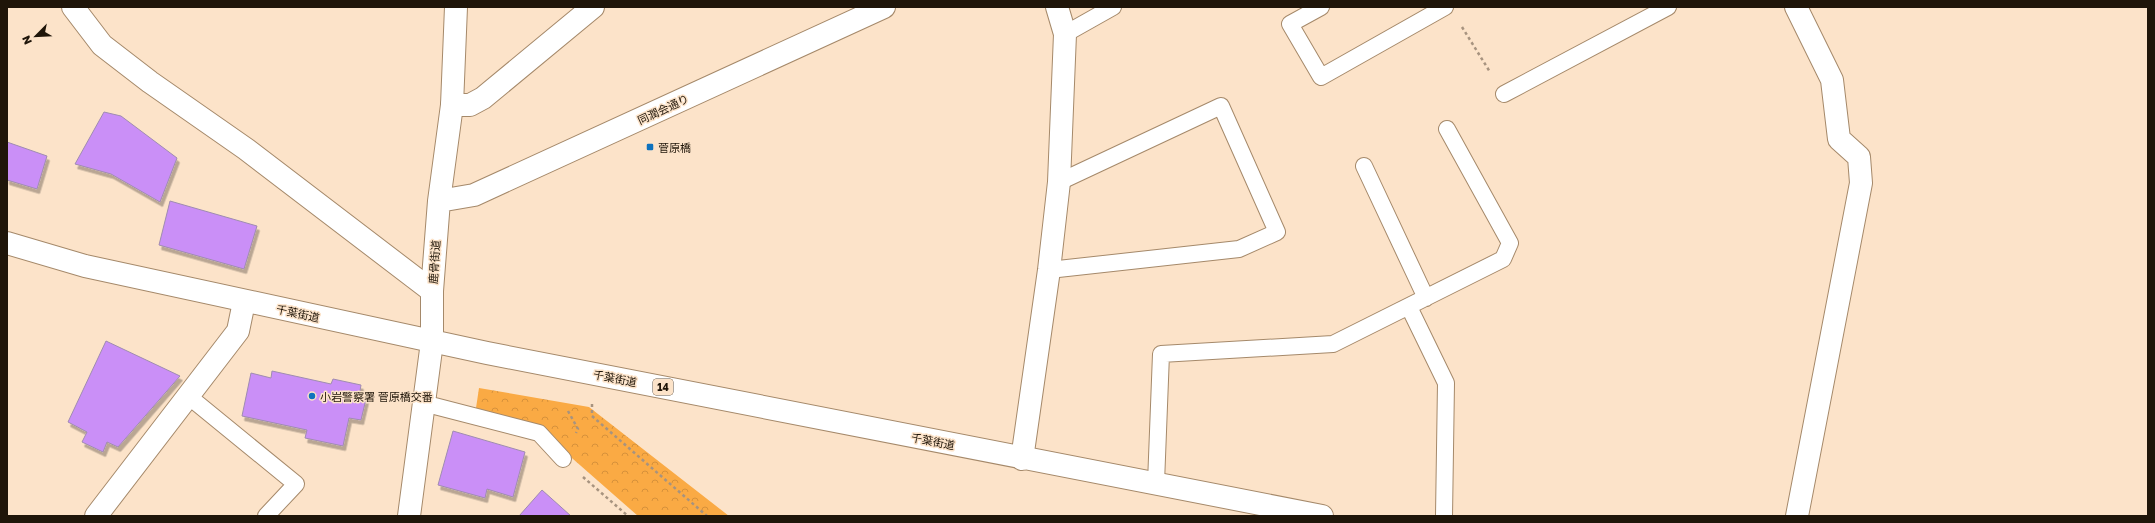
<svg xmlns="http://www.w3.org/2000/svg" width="2155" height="523" viewBox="0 0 2155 523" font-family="'Golos Text','Noto Sans JP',sans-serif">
	<defs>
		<pattern id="park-crowns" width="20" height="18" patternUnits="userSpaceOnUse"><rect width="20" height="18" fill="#faaa44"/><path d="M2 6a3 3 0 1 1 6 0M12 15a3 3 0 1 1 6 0" fill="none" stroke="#d6913a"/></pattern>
		<filter id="shadow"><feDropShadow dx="2.5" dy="4.5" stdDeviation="0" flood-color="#0004"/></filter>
	</defs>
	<rect width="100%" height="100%" fill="#fce3c9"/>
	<!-- park -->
	<path fill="url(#park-crowns)" d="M479 388 589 407 729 516H638L532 423 476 408Z"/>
	<!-- building -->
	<path fill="#ca8ff7" stroke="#9f8cb0" filter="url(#shadow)" d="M104 112 121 116 177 158 160 202 111 174 75 164Z
		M7 142 47 156 37 189 7 180Z
		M170 201 257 226 244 269 159 245Z
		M106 341 180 376 118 447 107 442 103 452 82 442 87 432 68 422Z
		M272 371 331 384 333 379 361 385 359 397 366 399 361 420 349 418 343 446 305 438 307 430 242 416 251 373 271 378Z
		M453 431 525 452 513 497 487 489 485 498 438 485Z
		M542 490 571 516H519Z"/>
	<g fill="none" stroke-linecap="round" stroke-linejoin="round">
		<!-- service casing -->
		<g stroke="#a5896a" stroke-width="18">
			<path id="service" d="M1321 7 1290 24 1321 77 1445 7
				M1065 34 1113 7
				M1504 94 1668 7
				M1364 166 1426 298
				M1049 270 1239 249 1277 232 1221 106 1059 182
				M1409 307 1446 383 1444 516
				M187 395 296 484 266 516
				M423 403 539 433 563 459
				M1156 483 1161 354 1333 344 1503 259 1510 243 1447 129"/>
		</g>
		<!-- minor casing -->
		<g stroke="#a5896a" stroke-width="24">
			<path id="minor" d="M73 7 102 45 150 82 246 149 432 291
				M1796 7 1832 80 1839 139 1859 157 1861 183 1797 516
				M452 105H470L483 98 593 7
				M1022 459 1049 270 1059 182 1065 34 1057 7"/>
		</g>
		<!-- tertiary casing -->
		<g stroke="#a5896a" stroke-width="24">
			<path id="tertiary" d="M439 201 474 195 884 7
				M96 516 238 331 244 302
				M409 516 432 342V291L439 201 452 105 456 7"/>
		</g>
		<!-- trunk casing -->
		<g stroke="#a5896a" stroke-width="24">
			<path id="trunk" d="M7 243 85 266 487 353 1322 516"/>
		</g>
		<!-- path -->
		<path stroke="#a7937f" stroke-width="2.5" stroke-dasharray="3 3" stroke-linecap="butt" d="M1462 27 1490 72
			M592 404V416L707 516
			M568 411 578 429 576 433
			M583 477 628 516"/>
		<!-- service -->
		<use href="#service" stroke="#fff" stroke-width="16"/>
		<!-- minor -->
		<use href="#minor" stroke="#fff" stroke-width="22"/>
		<!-- tertiary -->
		<use href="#tertiary" stroke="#fff" stroke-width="22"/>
		<!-- trunk -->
		<use href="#trunk" stroke="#fff" stroke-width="22"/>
	</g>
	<!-- markers -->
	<g fill="#0e72be" stroke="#fce3c9" stroke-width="1.5">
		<rect x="646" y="143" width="8" height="8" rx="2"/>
		<circle cx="312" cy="396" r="4"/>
	</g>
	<g text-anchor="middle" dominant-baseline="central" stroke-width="3" stroke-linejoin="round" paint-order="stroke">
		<!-- shield labels -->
		<rect fill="#fce3c9" stroke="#615343" stroke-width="1" x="653" y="379" width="20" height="16" rx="3"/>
		<g font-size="10" font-weight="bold" fill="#1f1509">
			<text x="663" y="387">14</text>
		</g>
		<!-- street labels -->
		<g font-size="11" fill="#1f1509" stroke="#fce3c9">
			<text transform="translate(663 109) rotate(-25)">同潤会通り</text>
			<text transform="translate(434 262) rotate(-86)">鹿骨街道</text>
			<text transform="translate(298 313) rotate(12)">千葉街道</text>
			<text transform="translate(615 378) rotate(11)">千葉街道</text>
			<text transform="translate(933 441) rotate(11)">千葉街道</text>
		</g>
		<!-- poi labels -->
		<g font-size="11" fill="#1f1509" stroke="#fce3c9" text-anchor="start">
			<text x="658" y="147">菅原橋</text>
			<text x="320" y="396">小岩警察署 菅原橋交番</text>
		</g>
	</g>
	<!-- border -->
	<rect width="2155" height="523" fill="none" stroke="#1f1509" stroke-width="16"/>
	<!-- north arrow -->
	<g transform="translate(36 36) rotate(246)" stroke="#fce3c9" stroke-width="3" paint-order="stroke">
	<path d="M0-3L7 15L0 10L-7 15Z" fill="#1f1509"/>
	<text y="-6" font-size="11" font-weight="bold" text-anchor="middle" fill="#1f1509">N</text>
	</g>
</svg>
